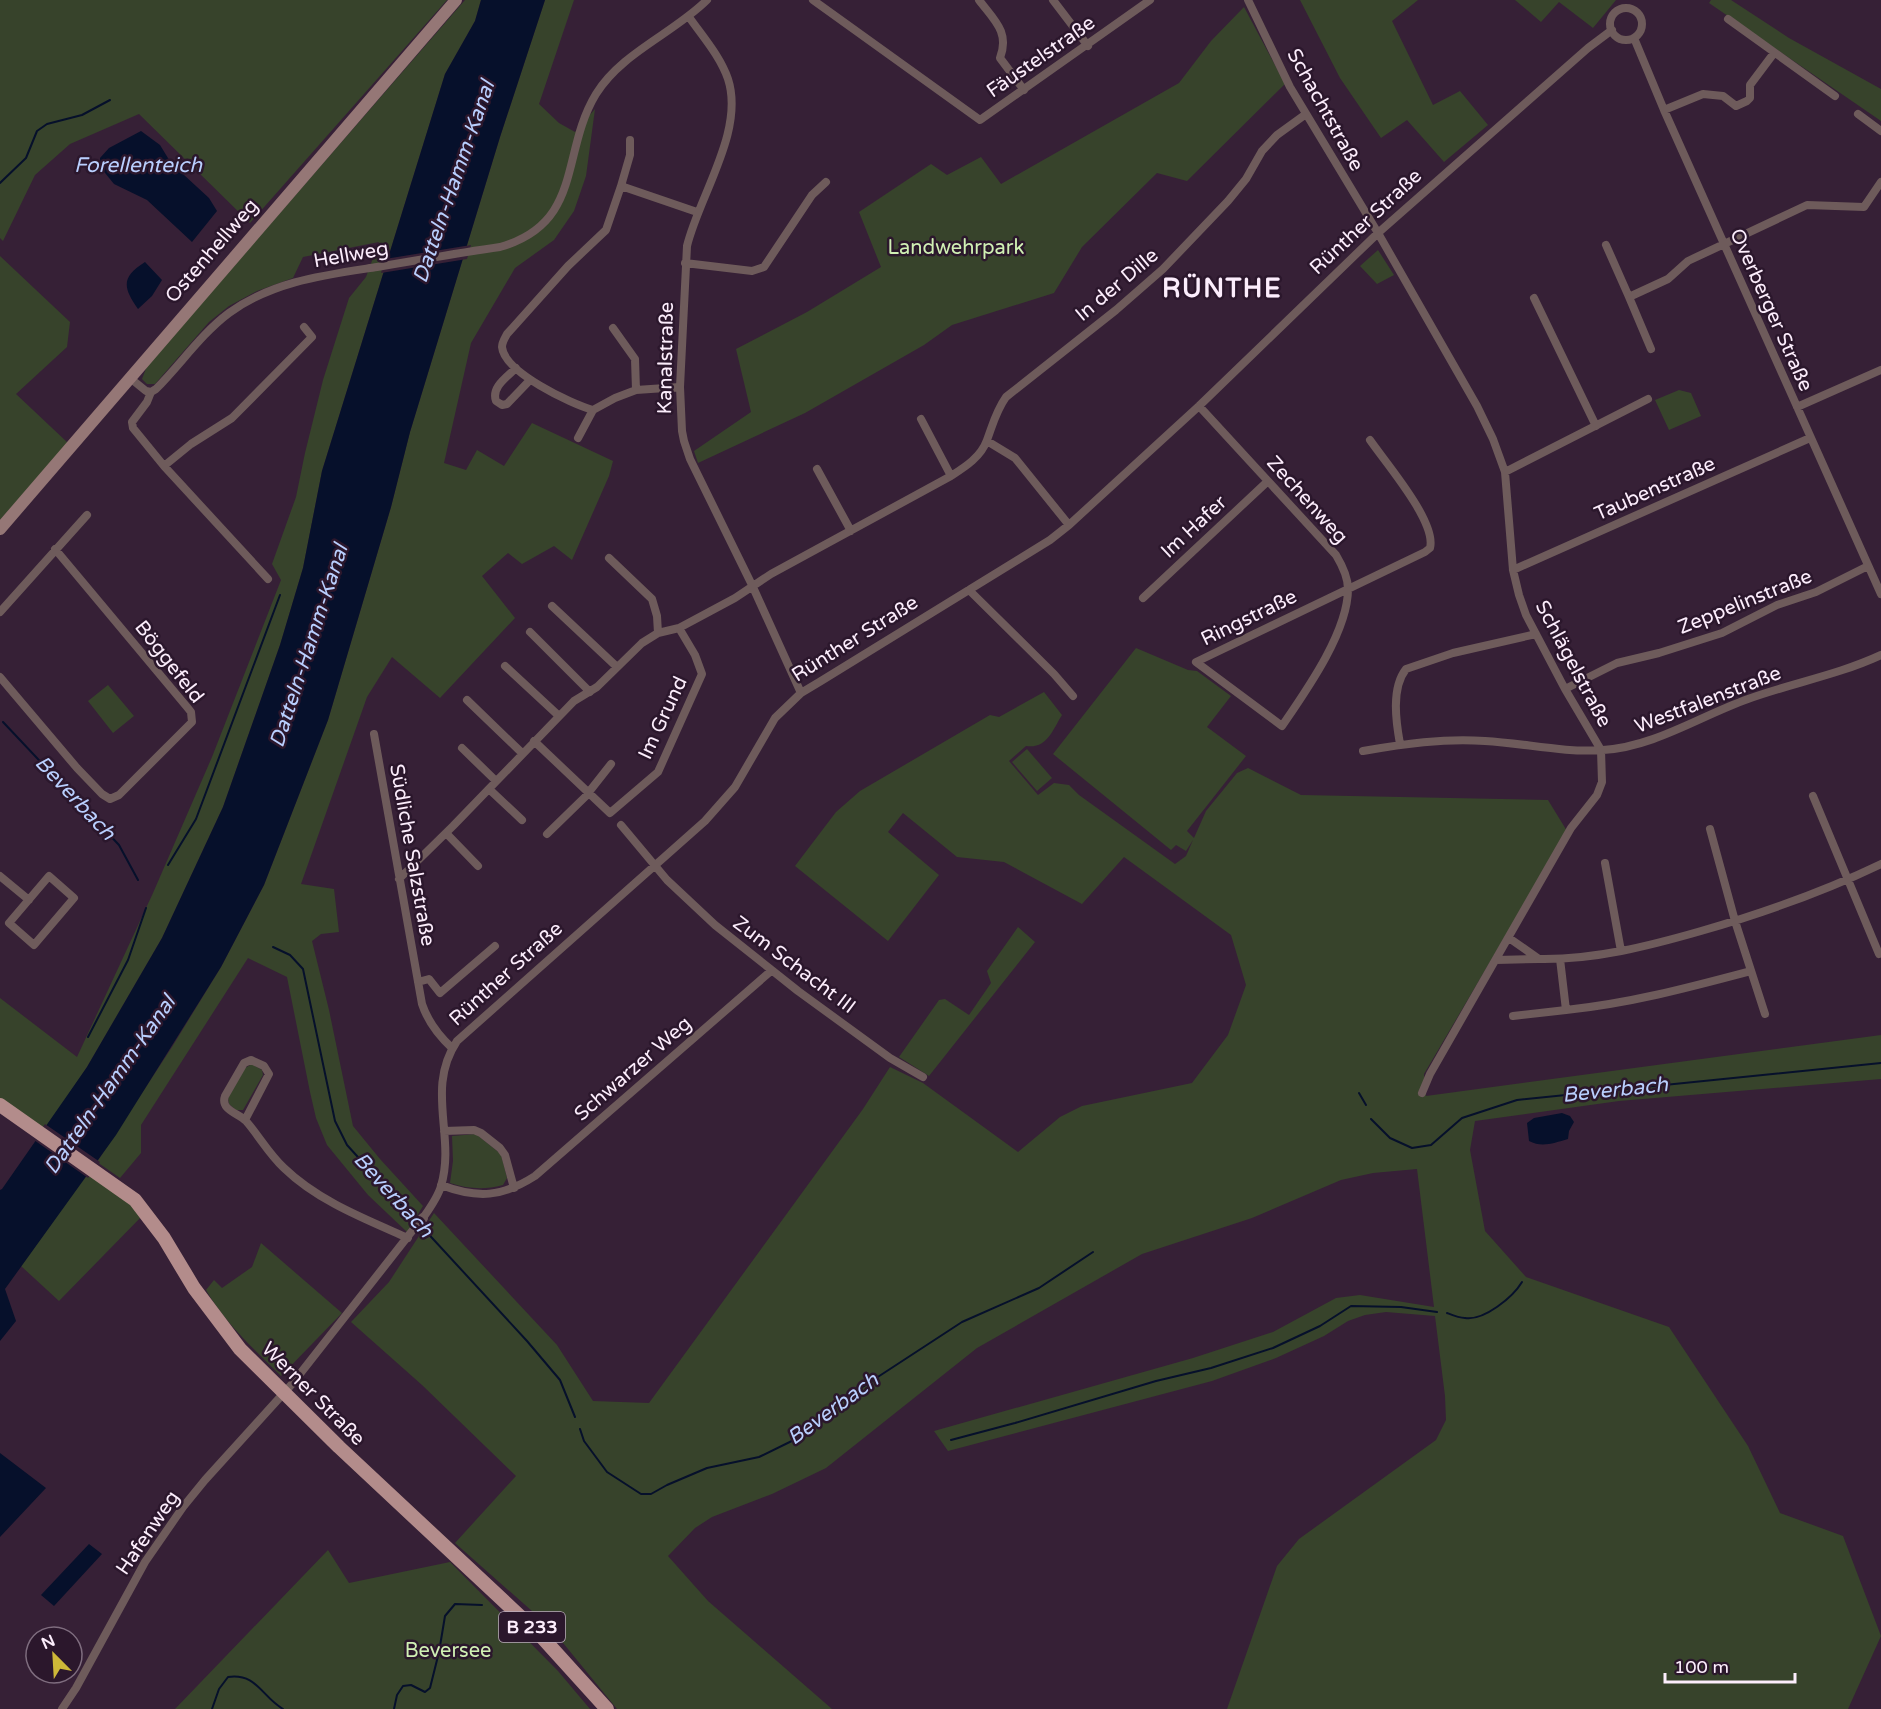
<svg xmlns="http://www.w3.org/2000/svg" width="1881" height="1709" viewBox="0 0 1881 1709" font-family="'Varela Round',sans-serif">
	<rect width="100%" height="100%" fill="#362036"/>
	<!-- green -->
	<path fill="#37432b" d="M0 0H447L250 223 139 114 70 144 35 175 3 241 0 238Z
		M465 0H481L475 21 445 74 322 471 303 568 280 645 223 807 162 938 87 1067 39 1139 0 1109V998L77 1057 153 893 212 757 281 580 272 564 296 497 305 453 323 380 349 298 366 277 379 242 303 257 293 278 257 291 229 306 209 322 155 384H147L142 379 147 366Z
		M545 0H574L539 104 559 123 575 132 595 109 586 176 574 211 554 240 515 268 471 343 444 463 466 470 477 450 504 466 532 423 613 461 609 476 572 560 554 546 522 564 508 553 482 576 515 618 440 698 392 657 367 697 301 884 334 889 339 932 321 934 312 941 329 1010 353 1126 380 1159 423 1206 407 1232 368 1195 327 1145 316 1118 310 1092 287 977 248 958 141 1125V1153L120 1178 97 1162 172 1047 221 967 264 885 328 720 391 507 410 432 500 137Z
		M1300 0H1418L1392 21 1433 105 1460 91 1488 125 1444 162 1407 120 1381 138 1340 78Z
		M1515 0H1616L1593 28 1559 2 1541 22Z
		M1711 0H1731L1789 38 1881 89V121L1709 3Z
		M1244 7 1285 84 1187 181 1157 173 1082 247 1054 293 952 325 924 345 805 413 698 463 694 451 751 412 736 349 807 312 881 267 859 212 931 164 947 175 981 157 1001 184 1179 83 1211 41Z
		M1378 250 1394 275 1377 284 1360 266Z
		M0 256 70 322 67 347 16 394 68 443 0 520Z
		M1679 390 1691 393 1701 416 1669 430 1655 400Z
		M1136 648 1188 670 1197 671 1231 696 1207 727 1246 756 1187 831 1194 838 1206 811 1237 773 1248 768 1301 795 1548 800 1567 831 1424 1074 1426 1096 1881 1035V1079L1619 1101 1475 1121 1470 1150 1485 1231 1526 1277 1669 1327 1748 1446 1780 1513 1843 1536 1881 1636 1848 1709H1227L1277 1566 1299 1539 1436 1440 1446 1420 1445 1396 1435 1316 1386 1312 1365 1315 1348 1321 1324 1336 1276 1358 1212 1381 948 1451 934 1431 1193 1358 1273 1332 1336 1298 1360 1295 1434 1307 1417 1169 1373 1173 1341 1180 1252 1218 1142 1254 977 1348 826 1468 772 1494 712 1517 695 1528 668 1556 708 1601 832 1709H617L550 1627 455 1543 516 1476 422 1385 351 1322 389 1282 434 1213 557 1345 593 1401 649 1403 863 1109 890 1067 923 1083 1018 1152 1060 1117 1082 1106 1192 1083 1228 1035 1246 985 1231 935 1124 857 1082 904 1004 862 957 857 903 813 888 832 939 875 888 941 795 866 836 812 860 791 990 715 999 717 1044 692 1062 715C1052 731 1047 749 1026 746L1009 761 1038 795 1054 783 1069 785 1079 795 1175 864 1186 856 1193 840 1186 851 1176 845 1171 850 1053 754Z
		M108 685 134 716 113 733 88 701Z
		M1027 749 1052 778 1037 791 1012 762Z
		M1018 927 1035 942 929 1076 899 1057 939 1000 945 999 969 1015 991 983 987 971Z
		M252 1064 262 1070 263 1075 243 1110H236L229 1104 228 1098 245 1068Z
		M476 1134 501 1154 507 1178 503 1185C484 1190 469 1189 450 1183L453 1161 452 1136Z
		M89 1171 144 1214 59 1301 21 1266Z
		M261 1243 342 1313 281 1376C254 1349 225 1323 206 1290L214 1280 222 1288 252 1267Z
		M328 1550 349 1583 450 1562 558 1671 590 1709H175Z"/>
	<!-- water -->
	<path fill="#06102b" d="M481 0H545L500 137 410 432 391 507 328 720 264 885 221 967 116 1135 5 1289 16 1321 0 1341V1190L2 1189 87 1067 162 938 223 807 280 645 303 568 322 471 445 74 475 21Z
		M141 131 160 145 171 163 209 198 217 211 192 242 147 200 114 184 101 168 100 158 109 148Z
		M145 262 162 280 152 296 138 309C122 286 122 277 145 262Z
		M1562 1113 1570 1116 1574 1122 1569 1131 1568 1139C1554 1143 1542 1148 1529 1141L1527 1123 1534 1118Z
		M0 1453 46 1488 0 1537Z
		M89 1544 102 1554 54 1606 41 1595Z"/>
	<!-- pier -->
	<path fill="#362036" d="M471 245 467 259 381 273 385 259Z
		M45 1124 100 1162 88 1178 34 1140Z"/>
	<g fill="none" stroke-linecap="round" stroke-linejoin="round">
		<!-- stream -->
		<path stroke="#06102b" stroke-width="2" d="M0 183 26 158 37 131 47 124 82 115 110 100
			M3 722 119 845 138 880
			M168 865 196 819 280 595
			M273 947 290 955 303 969 335 1121 347 1145 416 1221
			M88 1037 128 960 146 908
			M1359 1093 1366 1105
			M1371 1119 1390 1138 1412 1148 1431 1145 1462 1118 1517 1100 1881 1063
			M422 1227 527 1341 560 1380 575 1417
			M1447 1313C1452 1315 1459 1318 1465 1318 1484 1321 1513 1297 1522 1282
			M580 1429 584 1441 607 1472 641 1494H651L667 1485 707 1468 759 1457 804 1435 841 1401 962 1322 1039 1288 1093 1252
			M951 1440 1015 1423 1156 1381 1211 1368 1273 1348 1320 1326 1351 1306 1401 1307 1437 1312
			M212 1709 219 1689 228 1677C257 1673 261 1696 283 1709
			M394 1709 397 1695 403 1686 411 1685 425 1692 430 1688 439 1652 445 1616 455 1604 482 1605"/>
		<!-- minor -->
		<path stroke="#6e5b5b" stroke-width="8" d="M813 0 980 120 1150 0
			M979 0C994 20 1010 32 1000 58L1024 90
			M1053 0 1088 46
			M1248 0 1290 87 1378 233 1477 406 1493 439 1505 472 1513 570 1519 595 1526 615 1565 689 1601 750 1602 782 1597 795 1571 828 1430 1074 1422 1093
			M1610 24a16 16 0 1 1 32 0a16 16 0 1 1-32 0Z
			M689 17C703 37 720 56 728 79 745 131 699 196 687 246L680 387 682 431 684 441 690 459 752 585 801 693
			M1728 19 1835 96
			M1634 38 1664 110 1881 594
			M1664 110 1703 94 1723 96 1736 106 1747 101 1750 98V85L1774 53
			M1858 114 1881 131
			M630 140V155L621 186 697 212
			M621 186 606 230 568 266 507 334C505 338 502 342 502 347 504 372 571 404 593 410L615 398 636 390 680 387
			M1606 245 1629 297 1668 279 1688 261 1807 205 1864 207 1881 182
			M685 263 752 271 764 267 812 195 826 182
			M1629 297 1651 349
			M1534 298 1596 426
			M613 328 635 359 636 390
			M516 368C507 377 491 387 496 401L502 405 507 404 530 380
			M130 378 146 391 151 392
			M151 392 156 389C181 364 201 334 229 313 273 281 325 275 377 267 418 260 459 253 500 247 584 223 560 153 596 94 621 53 674 33 707 0
			M151 392 147 402 132 422 133 428 164 466 268 579
			M1199 406 1336 555C1342 565 1348 577 1348 589 1348 632 1306 691 1282 726L1196 662 1425 552 1430 548C1437 522 1385 462 1370 440
			M1797 407 1881 370
			M921 419 951 476
			M578 438 593 410
			M987 441 1015 458 1069 525
			M164 466 191 444 232 418 312 337 304 327
			M817 469 851 531
			M1505 472 1648 399
			M609 558 652 599 657 616 658 633
			M1513 570 1810 438
			M969 590 1054 674 1073 696
			M1143 598 1268 481
			M552 606 617 667
			M0 612 87 515
			M530 632 590 692
			M505 666 559 716
			M0 677 77 768 102 794 110 799 119 795 192 722 191 712 187 707 55 549
			M1565 689 1617 663 1659 653 1722 633 1777 605 1816 592 1868 566
			M467 700 522 753
			M374 734 422 1004C428 1022 438 1035 452 1048
			M534 741 610 813 658 772 702 674 695 655 679 628
			M1400 744C1396 722 1391 688 1406 669L1453 653 1536 634
			M462 748 496 781
			M1363 751C1403 744 1444 738 1485 741 1524 743 1563 753 1603 750 1654 747 1700 716 1748 699 1792 683 1838 675 1881 655
			M489 789 522 820
			M1813 796 1879 954
			M621 825 667 880 715 925 798 991 890 1058 923 1077
			M1710 829 1735 921 1765 1014
			M446 833 478 866
			M547 834 585 797 611 764
			M1605 863 1621 951
			M0 876 29 900
			M49 876 74 898 34 945 9 923Z
			M399 879 453 826 574 701 597 687 642 643 658 633 679 628 735 598 771 574 951 476C965 467 981 457 987 440 993 424 996 411 1006 397L1116 310 1163 269 1228 201 1246 179 1262 151 1277 135 1306 114
			M1539 959C1594 960 1649 946 1701 931 1763 913 1823 892 1881 864
			M1560 959 1566 1010C1631 1003 1687 988 1751 971
			M1496 960 1539 959 1509 938
			M418 982 429 979 440 993 495 946
			M1513 1016 1566 1010
			M245 1120 269 1074 264 1066 251 1060 244 1063 225 1096C220 1110 238 1113 246 1121 259 1136 269 1154 284 1168 318 1201 365 1219 408 1238
			M444 1131 474 1130 481 1133 500 1148 505 1155 514 1188
			M441 1185C478 1199 502 1197 535 1176L771 971
			M423 1218C430 1208 438 1197 441 1186 456 1136 425 1089 457 1041L705 821 735 787 775 718 801 693 821 681 1050 540 1069 525 1199 406 1378 233 1588 48 1612 30
			M62 1709 76 1688 145 1562 183 1507 205 1480 292 1384 416 1226"/>
		<!-- tertiary -->
		<path stroke="#6e5b5b" stroke-width="10" d="M416 1226 423 1218"/>
		<!-- secondary -->
		<path stroke="#957776" stroke-width="12" d="M0 529 456 0"/>
		<!-- primary -->
		<path stroke="#b38c8b" stroke-width="14" d="M0 1105 135 1200 164 1238 194 1288 240 1349 339 1447 540 1635 607 1709"/>
	</g>
	<g text-anchor="middle" dominant-baseline="central" stroke-width="5" stroke-linejoin="round" paint-order="stroke">
		<!-- shield labels -->
		<rect fill="#2b172c" stroke="#bdadbe" stroke-width="1.5" x="499" y="1612" width="66" height="30" rx="4.5"/>
		<g font-size="18" font-weight="bold" fill="#fcedfc">
			<text x="532" y="1627">B 233</text>
		</g>
		<!-- street labels -->
		<g font-size="20" fill="#fcedfc" stroke="#2b172c">
			<text transform="translate(1041 57) rotate(-35)">Fäustelstraße</text>
			<text transform="translate(1325 110) rotate(61)">Schachtstraße</text>
			<text transform="translate(1366 222) rotate(-43)">Rünther Straße</text>
			<text transform="translate(212 251) rotate(-49)">Ostenhellweg</text>
			<text transform="translate(351 255) rotate(-10)">Hellweg</text>
			<text transform="translate(1117 285) rotate(-40)">In der Dille</text>
			<text transform="translate(1771 310) rotate(66)">Overberger Straße</text>
			<text transform="translate(666 358) rotate(-89)">Kanalstraße</text>
			<text transform="translate(1655 489) rotate(-24)">Taubenstraße</text>
			<text transform="translate(1307 500) rotate(48)">Zechenweg</text>
			<text transform="translate(1194 527) rotate(-43)">Im Hafer</text>
			<text transform="translate(1745 602) rotate(-22)">Zeppelinstraße</text>
			<text transform="translate(1249 618) rotate(-26)">Ringstraße</text>
			<text transform="translate(855 639) rotate(-32)">Rünther Straße</text>
			<text transform="translate(169 662) rotate(52)">Böggefeld</text>
			<text transform="translate(1573 664) rotate(62)">Schlägelstraße</text>
			<text transform="translate(1708 700) rotate(-21)">Westfalenstraße</text>
			<text transform="translate(663 718) rotate(-65)">Im Grund</text>
			<text transform="translate(412 855) rotate(80)">Südliche Salzstraße</text>
			<text transform="translate(794 965) rotate(37)">Zum Schacht III</text>
			<text transform="translate(506 974) rotate(-42)">Rünther Straße</text>
			<text transform="translate(633 1069) rotate(-41)">Schwarzer Weg</text>
			<text transform="translate(313 1394) rotate(45)">Werner Straße</text>
			<text transform="translate(148 1533) rotate(-56)">Hafenweg</text>
		</g>
		<!-- park labels -->
		<g font-size="20" fill="#d0f0b4" stroke="#2b172c">
			<text x="956" y="248">Landwehrpark</text>
			<text x="448" y="1651">Beversee</text>
		</g>
		<!-- water labels -->
		<g font-size="21" font-style="italic" fill="#b9cffe" stroke="#2b172c">
			<text x="138" y="165">Forellenteich</text>
			<text transform="translate(454 182) rotate(-71)">Datteln-Hamm-Kanal</text>
			<text transform="translate(309 646) rotate(-72)">Datteln-Hamm-Kanal</text>
			<text transform="translate(75 798) rotate(47)">Beverbach</text>
			<text transform="translate(110 1085) rotate(-55)">Datteln-Hamm-Kanal</text>
			<text transform="translate(1615 1090) rotate(-6)">Beverbach</text>
			<text transform="translate(393 1195) rotate(48)">Beverbach</text>
			<text transform="translate(833 1409) rotate(-36)">Beverbach</text>
		</g>
		<!-- district labels -->
		<g font-size="26" font-weight="bold" letter-spacing="1.5" fill="#fcedfc" stroke="#2b172c">
			<text x="1222" y="288">RÜNTHE</text>
		</g>
	</g>
	<!-- north arrow -->
	<g transform="translate(54 1655) rotate(336)"><circle r="28" fill="#2b172c" stroke="#7f6d7f" stroke-width="1.5"/>
	<path d="M0-4.5L10 22L0 15L-10 22Z" fill="#ceb838"/>
	<text y="-9" font-size="16" font-weight="bold" text-anchor="middle" fill="#fcedfc">N</text>
	</g>
	<!-- scale -->
	<path d="M1665 1673v9h130v-9" fill="none" stroke="#fcedfc" stroke-width="3"/>
	<text x="1674" y="1673" font-size="18" fill="#fcedfc" stroke="#2b172c" stroke-width="4.5" paint-order="stroke">100 m</text>
</svg>
